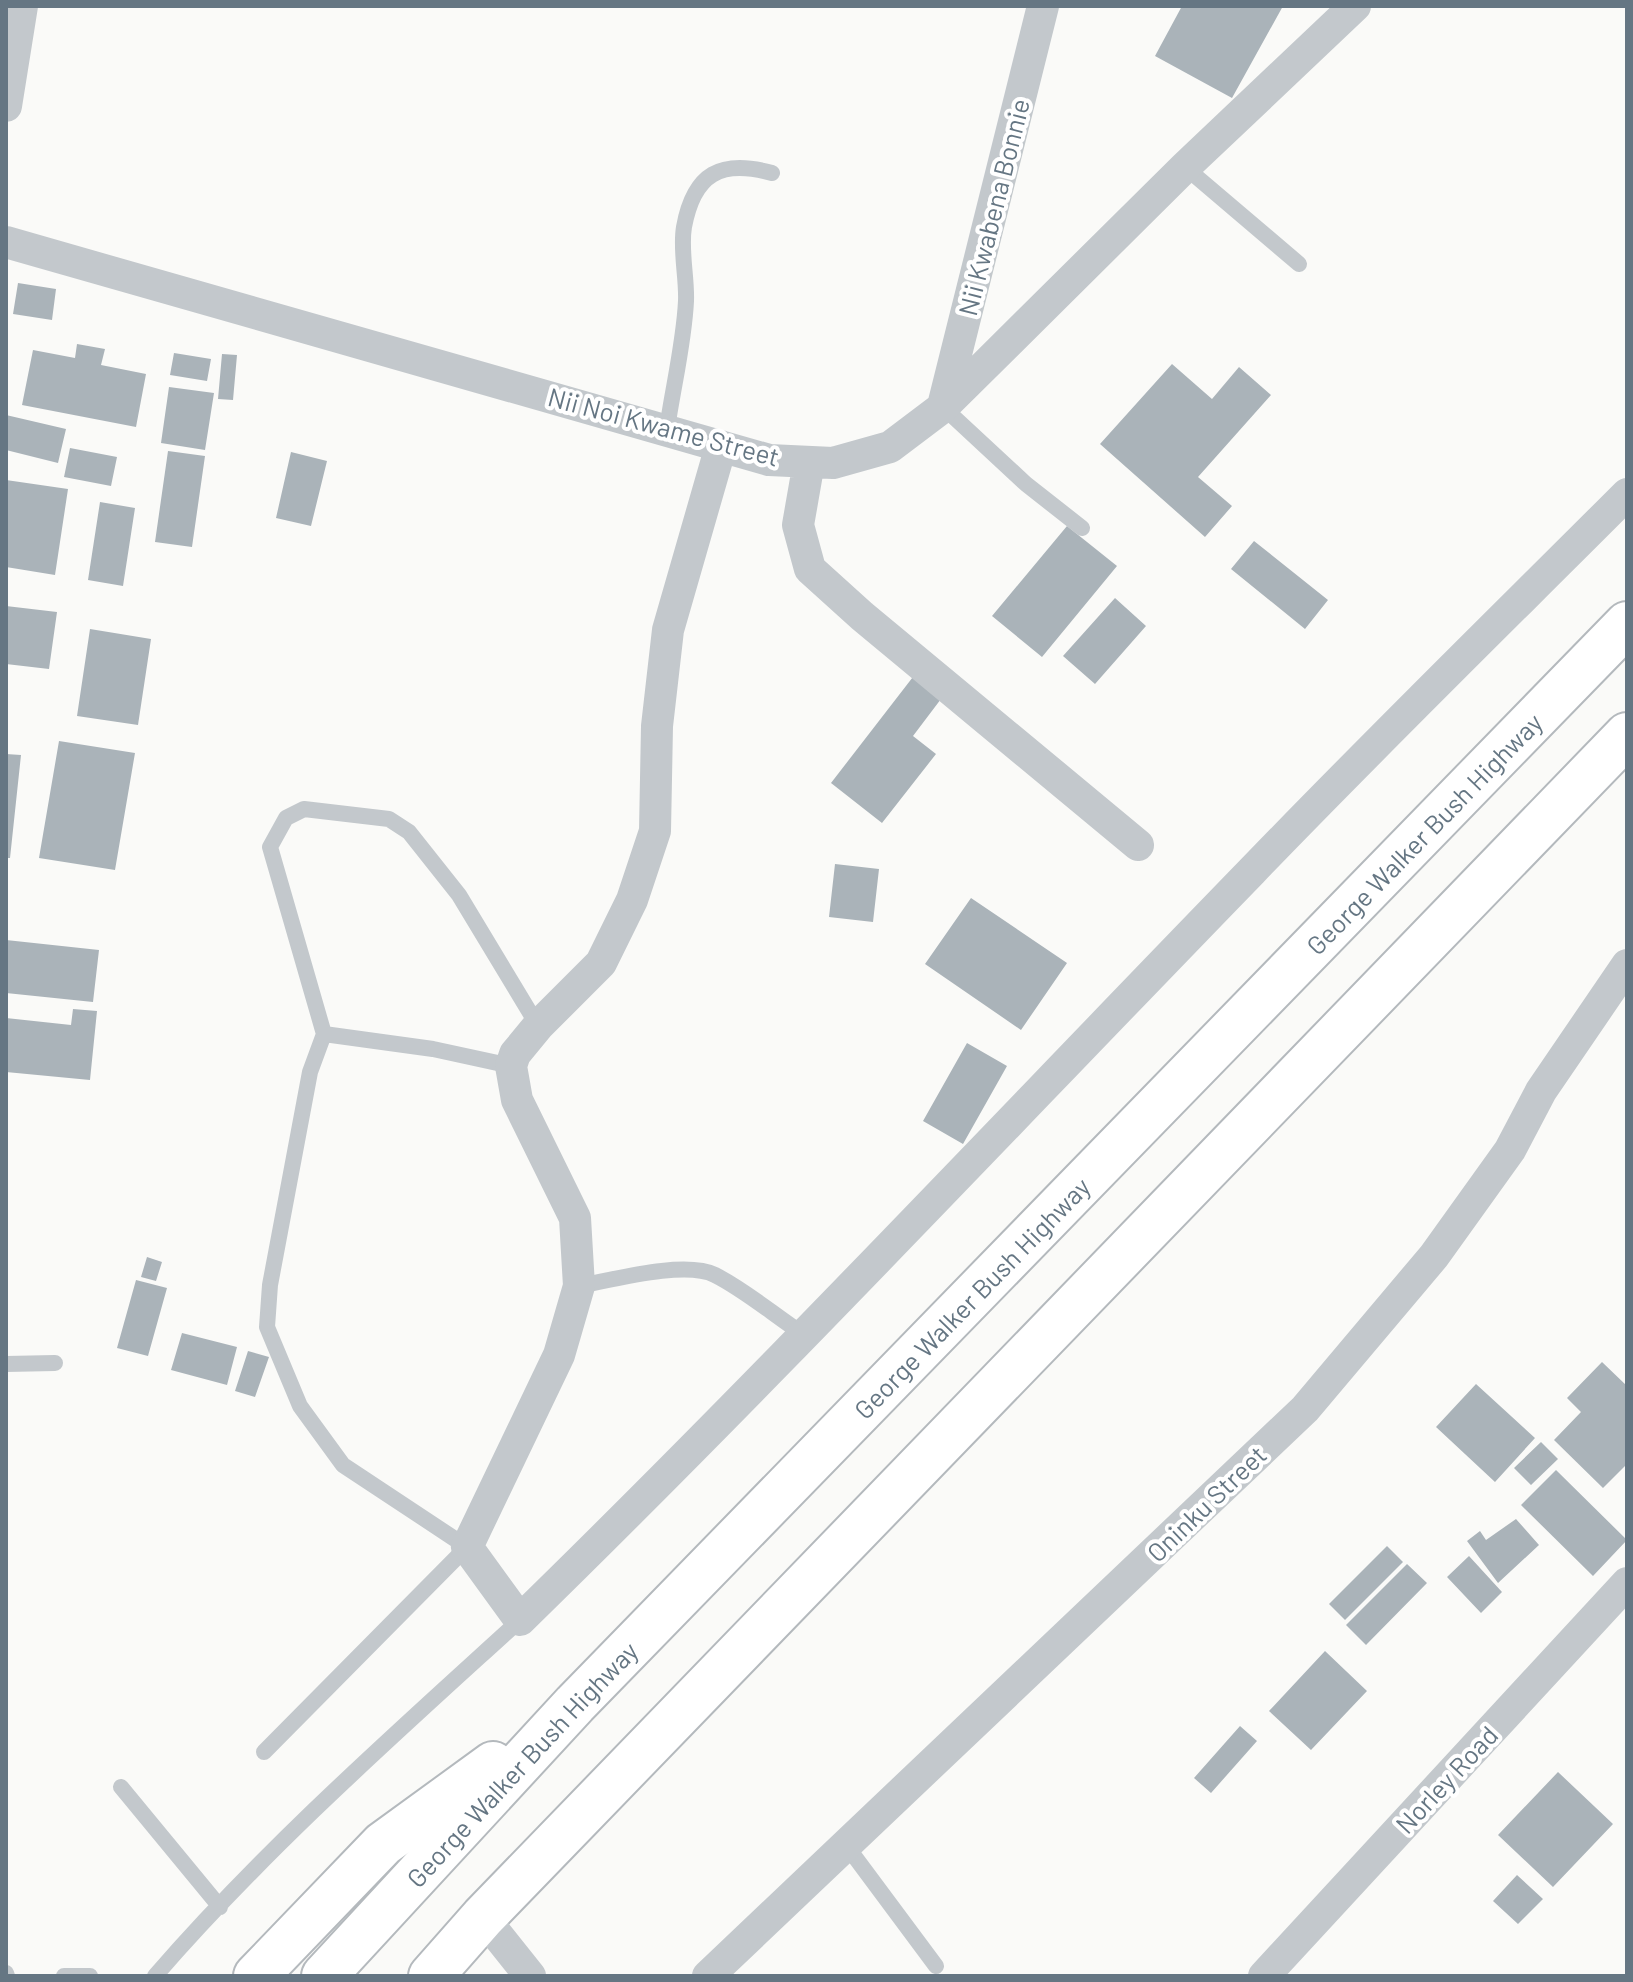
<svg xmlns="http://www.w3.org/2000/svg" width="1633" height="1982" viewBox="0 0 1633 1982" font-family="Barlow,sans-serif">
	<rect width="100%" height="100%" fill="#fafaf8"/>
	<!-- building -->
	<path fill="#aab3b9" d="M1182 6H1283L1232 98 1155 56Z
		M18 283 56 289 52 320 13 314Z
		M77 344 105 349 101 365 146 374 136 427 22 405 33 350 75 358Z
		M174 353 211 359 207 381 170 375Z
		M222 354 237 355 233 400 218 399Z
		M1172 364 1212 399 1239 367 1271 395 1198 477 1232 506 1205 537 1100 444Z
		M169 387 214 393 205 450 161 443Z
		M6 415 66 429 58 463 6 450Z
		M70 448 117 457 111 486 64 477Z
		M168 451 205 456 192 547 155 542Z
		M291 452 327 461 311 526 276 518Z
		M6 480 68 489 55 575 6 567Z
		M100 502 135 508 123 586 88 580Z
		M1067 526 1117 566 1042 657 992 616Z
		M1254 541 1328 600 1305 629 1231 569Z
		M1115 598 1146 626 1095 684 1063 656Z
		M6 606 57 612 49 669 6 664Z
		M90 629 151 639 138 725 77 716Z
		M916 673 944 695 913 736 936 754 882 823 831 783Z
		M59 741 135 753 115 870 39 858Z
		M6 754 21 755 10 858H6Z
		M835 864 879 869 873 922 829 917Z
		M971 898 1067 963 1021 1030 925 964Z
		M6 940 99 950 93 1002 6 993Z
		M73 1009 97 1011 90 1080 6 1072V1018L71 1025Z
		M967 1043 1007 1066 963 1144 923 1121Z
		M147 1257 162 1262 156 1281 141 1277Z
		M136 1280 167 1288 148 1356 117 1348Z
		M182 1333 237 1347 227 1385 171 1370Z
		M248 1351 269 1357 255 1397 235 1391Z
		M1602 1362 1627 1386V1464L1603 1488 1554 1440 1581 1412 1567 1398Z
		M1476 1384 1535 1438 1495 1482 1436 1427Z
		M1541 1442 1558 1459 1531 1485 1514 1468Z
		M1556 1470 1627 1540 1593 1576 1521 1505Z
		M1516 1519 1539 1545 1498 1583 1467 1541 1480 1531 1486 1540Z
		M1387 1546 1403 1562 1345 1620 1329 1604Z
		M1469 1556 1502 1592 1481 1613 1447 1577Z
		M1407 1564 1427 1583 1366 1645 1346 1625Z
		M1325 1651 1367 1691 1311 1750 1269 1711Z
		M1240 1726 1257 1741 1211 1793 1194 1778Z
		M1558 1772 1613 1824 1553 1887 1498 1835Z
		M1517 1875 1543 1899 1518 1924 1493 1901Z"/>
	<g fill="none" stroke-linecap="round" stroke-linejoin="round">
		<!-- trunk casing -->
		<g stroke="#b4b9bd" stroke-width="48">
			<g id="trunk">
				<path d="M256 1976 383 1844 493 1764"/>
				<path id="s1" d="M324 1976 575 1704 1627 624"/>
				<path d="M431 1976 483 1917 1627 735"/>
			</g>
		</g>
		<!-- service -->
		<path stroke="#c3c8cc" stroke-width="16" d="M1185 167 1299 264
			M943 407 1026 484 1082 528
			M667 429C673 387 684 343 686 301 687 277 680 250 684 227 694 173 721 159 772 173
			M324 1034 270 847 286 818 304 809 389 819 409 832 459 895 538 1026
			M579 1286C612 1280 685 1260 715 1275 745 1290 774 1315 803 1334
			M6 1364 55 1363
			M264 1752 467 1547 343 1465 300 1406 267 1327 270 1285 310 1072 324 1034 433 1049 511 1066
			M121 1787 220 1907
			M846 1845 936 1966
			M6 1973 7 1976
			M64 1976H90
			M155 1976C267 1847 395 1734 520 1620"/>
		<!-- minor -->
		<path stroke="#c3c8cc" stroke-width="32" d="M6 106 22 6
			M6 242 769 460 833 463 890 447 943 407 1185 167 1355 6
			M943 406 1043 6
			M721 446 668 630 657 726 655 831 632 900 601 963 538 1026 515 1054 511 1066 517 1100 575 1218 579 1286 559 1355 467 1547 520 1620C770 1376 1009 1121 1252 871 1375 743 1502 619 1627 494
			M809 462 798 525 810 569 862 616 1138 845
			M483 1917 530 1976
			M708 1976 1305 1409 1434 1256 1510 1150 1541 1091 1627 965
			M1264 1976 1627 1583"/>
		<!-- trunk -->
		<use href="#trunk" stroke="#fff" stroke-width="44"/>
	</g>
	<g text-anchor="middle" dominant-baseline="central" stroke-width="8" stroke-linejoin="round" paint-order="stroke">
		<!-- street labels -->
		<g font-size="26" fill="#657683" stroke="#fff">
			<text transform="translate(993 207) rotate(-76)">Nii Kwabena Bonnie</text>
			<text transform="translate(664 426) rotate(15)">Nii Noi Kwame Street</text>
			<text stroke="none"><textPath href="#s1" startOffset="1586">George Walker Bush Highway</textPath></text>
			<text stroke="none"><textPath href="#s1" startOffset="938">George Walker Bush Highway</textPath></text>
			<text transform="translate(1206 1503) rotate(-44)">Oninku Street</text>
			<text stroke="none"><textPath href="#s1" startOffset="290">George Walker Bush Highway</textPath></text>
			<text transform="translate(1446 1779) rotate(-47)">Norley Road</text>
		</g>
	</g>
	<!-- border -->
	<rect width="1633" height="1982" fill="none" stroke="#657683" stroke-width="16"/>
</svg>
